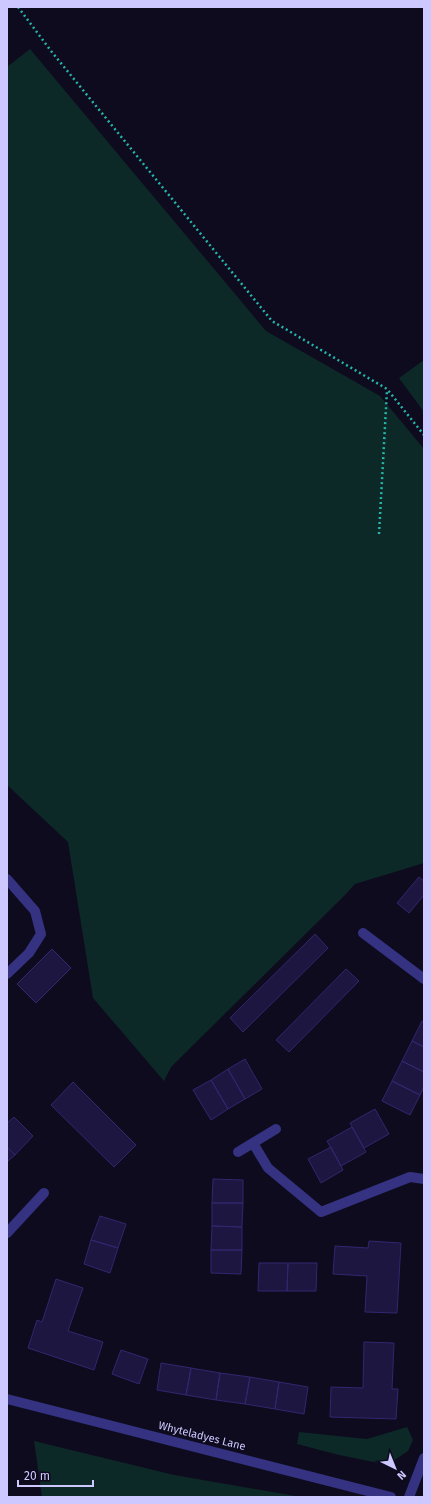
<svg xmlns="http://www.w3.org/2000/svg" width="431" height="1504" viewBox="0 0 431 1504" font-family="'Fira Sans',sans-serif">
	<rect width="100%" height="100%" fill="#0e0b1f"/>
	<!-- green -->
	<path fill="#0d2927" d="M30 49 266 331 380 396 424 449V863L355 884 345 895 171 1067 164 1081 93 998 68 842 7 785V67Z
		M424 360V412L399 378Z
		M407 1427 413 1440 408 1451 393 1461 384 1464 339 1455 297 1444 299 1432 367 1439Z
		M34 1441 174 1475 301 1497H42Z"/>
	<!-- building -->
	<path fill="#1d1641" stroke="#33266e" d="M419 877 424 881V895L409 913 397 903Z
		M315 934 328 948 243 1032 230 1018Z
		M52 949 71 968 36 1003 17 984Z
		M346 969 359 981 289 1052 276 1040Z
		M422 1021 424 1022V1047L412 1041Z
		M412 1041 424 1047V1072L402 1061Z
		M245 1059 262 1089 245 1099 228 1069Z
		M402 1061 424 1072V1087L420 1095 392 1081Z
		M228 1069 245 1099 228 1109 211 1080Z
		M211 1080 228 1109 211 1120 193 1090Z
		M392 1081 420 1095 410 1115 382 1101Z
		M73 1082 136 1145 114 1167 51 1105Z
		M375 1109 389 1134 364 1148 350 1123Z
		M14 1117 33 1136 15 1155 7 1147V1123Z
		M352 1127 366 1152 341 1166 327 1141Z
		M7 1147 15 1155 7 1162Z
		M331 1147 343 1170 321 1183 308 1159Z
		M213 1179 243 1180V1203H212Z
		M212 1203H243L242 1227 212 1226Z
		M100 1216 126 1224 118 1248 91 1240Z
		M212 1226 242 1227V1250H211Z
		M91 1240 118 1248 110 1273 84 1264Z
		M369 1241 401 1243 397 1313 365 1312 367 1276 333 1274 335 1246 368 1248Z
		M211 1250H242L241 1274 211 1273Z
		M259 1263H288L287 1291H258Z
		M288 1263H317L316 1291H287Z
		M56 1279 83 1288 68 1331 103 1342 94 1370 28 1348 37 1320 42 1322Z
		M364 1342 394 1343 392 1389H398L396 1419 330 1417 331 1387 363 1388Z
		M121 1350 148 1359 139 1384 112 1374Z
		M161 1363 191 1368 186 1395 157 1390Z
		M191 1368 220 1373 216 1400 186 1395Z
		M220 1373 250 1377 245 1404 216 1400Z
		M250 1377 279 1382 275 1409 245 1404Z
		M279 1382 308 1387 304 1414 275 1409Z"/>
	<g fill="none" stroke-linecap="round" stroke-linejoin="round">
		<!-- path -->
		<path stroke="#25b6ab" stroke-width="2.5" stroke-dasharray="2 3" stroke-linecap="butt" d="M18 7 51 51 272 321 387 389 424 435
			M379 534 387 390"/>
		<!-- minor -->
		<path stroke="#343281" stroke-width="10" d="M7 879 35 911 41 934 29 953 7 974
			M363 933 424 979
			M253 1143 268 1168 321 1212 410 1177 424 1179
			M238 1152 276 1129
			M7 1233 44 1193
			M7 1399 391 1497
			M409 1497 424 1458"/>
	</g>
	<g text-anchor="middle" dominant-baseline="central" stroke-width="3" stroke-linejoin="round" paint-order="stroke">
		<!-- street labels -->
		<g font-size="11" fill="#cdc8ff" stroke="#0e0b1f">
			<text transform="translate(202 1436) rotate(14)">Whyteladyes Lane</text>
		</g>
	</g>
	<!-- border -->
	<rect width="431" height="1504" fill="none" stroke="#cdc8ff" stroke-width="16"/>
	<!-- north arrow -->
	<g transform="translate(395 1468) rotate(137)" stroke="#0e0b1f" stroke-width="3" paint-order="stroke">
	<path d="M0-3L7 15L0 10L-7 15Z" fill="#cdc8ff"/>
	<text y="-6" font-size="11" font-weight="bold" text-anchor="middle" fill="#cdc8ff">N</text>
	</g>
	<!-- scale -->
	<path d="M18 1480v6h75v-6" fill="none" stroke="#cdc8ff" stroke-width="2"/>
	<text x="24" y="1480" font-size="12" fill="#cdc8ff" stroke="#0e0b1f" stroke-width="3" paint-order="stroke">20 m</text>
</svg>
